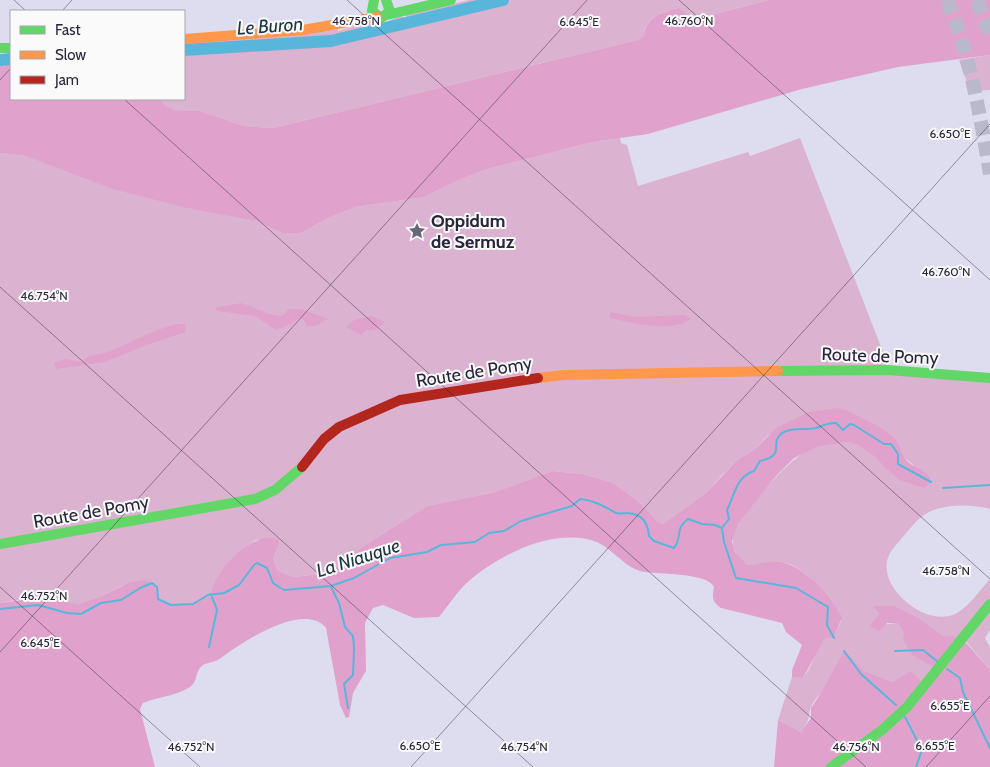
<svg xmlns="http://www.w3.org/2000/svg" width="990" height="767" viewBox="0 0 990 767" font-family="Cabin,sans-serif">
	<rect width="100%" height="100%" fill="#deddef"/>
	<!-- green -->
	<path fill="#dbb2cf" d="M469 0H769L700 18 691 17 677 8C661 13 645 17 644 36L638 40 273 128 244 126 200 111 175 110 165 105 160 99H184V39L338 29V31L369 22 384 23 398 17H406V15Z
		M990 55V90L970 91 959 60Z
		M620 138 621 143 627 145 638 186 748 152 750 156 800 138 883 352 888 370 990 378V509C973 504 945 504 929 512 918 517 910 529 902 538 896 545 889 552 887 561 881 590 926 627 955 614 968 608 980 590 990 579V599L961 637H942L919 618 895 606H872L879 614 869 626 897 623 939 670 929 683 893 682 863 670C844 679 821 686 811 707 807 717 811 720 801 732L778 720 792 677 803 678C813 667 814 650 824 639L834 638 841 621C829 599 809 567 782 562 770 560 758 566 747 565 739 559 732 550 733 539 733 527 742 519 749 510 771 482 807 433 849 442 868 446 884 465 897 479L926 474 903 457 899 447 888 433 861 417 768 435 755 449 736 461 721 476 706 493 663 524 658 522 639 502 613 483 583 474 552 471 495 492 427 506 362 547 332 572 295 577 283 574 277 570 273 558 279 544 256 540C240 549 214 576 211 594 204 595 200 602 193 604 182 608 168 606 158 599L157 587C131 570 110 597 85 603 68 607 52 599 35 599 24 598 11 601 0 603V153L26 156 256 221 282 233H301L328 218 356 207 424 197 459 180 487 169 593 142Z
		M990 608V630L985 638 990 647V670L965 640Z"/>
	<!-- forest -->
	<path fill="#e0a2cc" d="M769 0H990V55L898 67 802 89 648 134 593 142 487 169 459 180 424 197 356 207 328 218 301 233H282L256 221 183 207 113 189 26 156 0 153V60L11 59V99H160L165 105 175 110 200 111 244 126 273 128 638 40 644 36C646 16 661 13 678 8L691 17 700 18Z
		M241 303C256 307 268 316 283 316L288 309H301L328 319 315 326H307L304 320 299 318 291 324 276 330 255 316 218 311 215 308Z
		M610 312 635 317 685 315 691 319C672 333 632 323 610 318Z
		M372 316 385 322C380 328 374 332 367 330L361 335 346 327 354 320Z
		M177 324H185L186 332 146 345 105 362 56 369 54 363 66 359 81 362C94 351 96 357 110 351 133 342 152 330 177 324Z
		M839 408C850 411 887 429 894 438 901 446 901 455 908 462 916 468 929 471 931 482L924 488 897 479 874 456 858 445 848 442 819 446 794 458 777 475 738 524 732 541 735 552 747 565C759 566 770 559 782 562 808 569 829 595 842 617L834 638 824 639 803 678 792 677V670L802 645 786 632 782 623 721 608C712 602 712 597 714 587 708 573 660 574 645 572 626 570 612 547 594 541 553 528 501 554 470 580 457 591 449 605 439 617L414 618 383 605 373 608 365 623 366 671 353 693 349 717 346 718 340 705 326 628C304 601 242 642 221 658 216 662 209 662 203 665 195 670 198 682 190 687 176 696 157 697 143 703L140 709 155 767H0V603L35 598 79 604 100 597 130 582 145 580 155 584 158 599 171 605 193 604 211 594C214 572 252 530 278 539L279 544 273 558 277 570 284 574 295 577 332 572 362 547 427 506 495 492 552 471 583 474 613 483 639 502 658 522 663 524 706 493 736 461 755 449 776 428 809 412Z
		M872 606H895L919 618 942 636 961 637 990 670V767H774L778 720 801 732 811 718V708L823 690 844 651 863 670 893 682 911 671 926 686 939 670 912 655 903 640 904 632 897 623H887L879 631 869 626 879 614Z"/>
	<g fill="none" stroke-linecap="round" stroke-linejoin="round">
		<!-- stream -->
		<path stroke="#59b6db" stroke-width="2" d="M943 488 990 485
			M331 587 339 603 345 627 353 636 354 648 353 675 344 684 348 708
			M0 609 38 605 67 613 81 614 101 603 121 600 140 588 152 583 157 587 158 599 171 605 193 604 208 595 224 593 239 585 254 565 257 563 267 568 273 583 284 590 331 586 354 578 390 558 427 552 441 545 475 542 489 533 504 531 521 521 572 506 580 499C594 500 605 507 616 513 619 514 624 513 628 513 642 514 648 523 649 536L654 541 674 548C683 537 674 529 688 519L702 524 715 525 722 528
			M834 638 827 625 828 607 796 588 736 578 724 542 722 528 729 519 727 510C735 494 736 477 754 471L760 461C787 455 769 444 781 434 790 426 806 431 816 428 823 426 828 422 836 423L843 430 850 424 854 425 884 444H891L898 454V464L931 482
			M209 647 217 610 211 594
			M844 651 861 674 896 705
			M895 651 923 650 938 662
			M947 669 960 678 963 692 990 748
			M905 717 922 750 916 767"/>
		<!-- river -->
		<path stroke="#59b6db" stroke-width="12" d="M184 50 331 41 503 0
			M0 60 11 59"/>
		<!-- highway-tunnel -->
		<path stroke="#bab8cb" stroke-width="14" stroke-dasharray="14 7" stroke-linecap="butt" d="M947 0C970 56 980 114 990 174
			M977 0 990 34"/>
		<!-- fast -->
		<path stroke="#63d668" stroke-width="10" d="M374 0 372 11 381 18 390 11 386 0
			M387 15 451 0
			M0 48H11
			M778 371 888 370 990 378
			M0 544 255 499 275 490 302 467
			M831 767 882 730 907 707 990 604"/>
		<!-- slow -->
		<path stroke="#ff974d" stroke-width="10" d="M184 39 303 30 377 17
			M538 378 564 375 778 371"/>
		<!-- jam -->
		<path stroke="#b3261e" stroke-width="10" d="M302 467 324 439 339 427 400 400 538 378"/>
	</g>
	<!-- ticks -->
	<path fill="none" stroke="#28263b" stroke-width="1" stroke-opacity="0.45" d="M14 0 26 11M347 0 990 579M679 0 990 280M62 11 72 0M0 80 11 68M124 99 866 767M0 287 533 767M0 587 200 767M0 652 587 0M411 767 990 124M926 767 990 696"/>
	<!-- icons -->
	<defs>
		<g id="sight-bare" transform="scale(1.35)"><path d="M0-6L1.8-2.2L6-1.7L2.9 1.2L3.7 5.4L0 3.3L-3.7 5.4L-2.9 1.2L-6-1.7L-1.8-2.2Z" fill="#68667a" stroke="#fafafa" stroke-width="2.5" paint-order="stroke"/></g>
	</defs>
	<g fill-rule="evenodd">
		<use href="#sight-bare" x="417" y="231"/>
	</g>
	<g text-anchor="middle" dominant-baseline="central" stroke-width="4" stroke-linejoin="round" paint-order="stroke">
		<!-- poi labels -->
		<g font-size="18" font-weight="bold" fill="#28263b" stroke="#fafafa" text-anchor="start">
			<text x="431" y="221">Oppidum<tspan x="431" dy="21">de Sermuz</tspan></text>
		</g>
		<!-- street labels -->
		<g font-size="18" fill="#28263b" stroke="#fafafa">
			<text transform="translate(880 356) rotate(2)">Route de Pomy</text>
			<text transform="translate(474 372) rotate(-9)">Route de Pomy</text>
			<text transform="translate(91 512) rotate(-10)">Route de Pomy</text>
		</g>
		<!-- water labels -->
		<g font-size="19" font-style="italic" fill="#1c3540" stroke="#fafafa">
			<text transform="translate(270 26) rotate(-4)">Le Buron</text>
			<text transform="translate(358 558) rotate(-18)">La Niauque</text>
		</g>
	</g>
	<g font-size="12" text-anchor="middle" fill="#28263b" stroke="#fafafa" stroke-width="4" stroke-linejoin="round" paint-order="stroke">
		<text x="356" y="25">46.758°N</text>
		<text x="689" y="25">46.760°N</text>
		<text x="579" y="26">6.645°E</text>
		<text x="950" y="138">6.650°E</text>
		<text x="946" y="276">46.760°N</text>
		<text x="44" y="300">46.754°N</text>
		<text x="946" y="575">46.758°N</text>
		<text x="44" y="600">46.752°N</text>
		<text x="40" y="647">6.645°E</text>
		<text x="950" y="710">6.655°E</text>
		<text x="420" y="750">6.650°E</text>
		<text x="935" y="750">6.655°E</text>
		<text x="191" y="751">46.752°N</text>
		<text x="524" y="751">46.754°N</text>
		<text x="856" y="751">46.756°N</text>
	</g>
	<!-- legend -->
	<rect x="10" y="10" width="175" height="90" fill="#fafafa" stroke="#a6a5ae"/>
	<rect x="20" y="26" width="25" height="8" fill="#63d668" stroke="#a6a5ae"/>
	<text x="55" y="35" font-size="15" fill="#28263b">Fast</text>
	<rect x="20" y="51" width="25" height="8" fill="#ff974d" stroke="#a6a5ae"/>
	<text x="55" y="60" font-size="15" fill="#28263b">Slow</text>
	<rect x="20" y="76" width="25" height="8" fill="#b3261e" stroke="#a6a5ae"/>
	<text x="55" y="85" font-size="15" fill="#28263b">Jam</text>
</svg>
